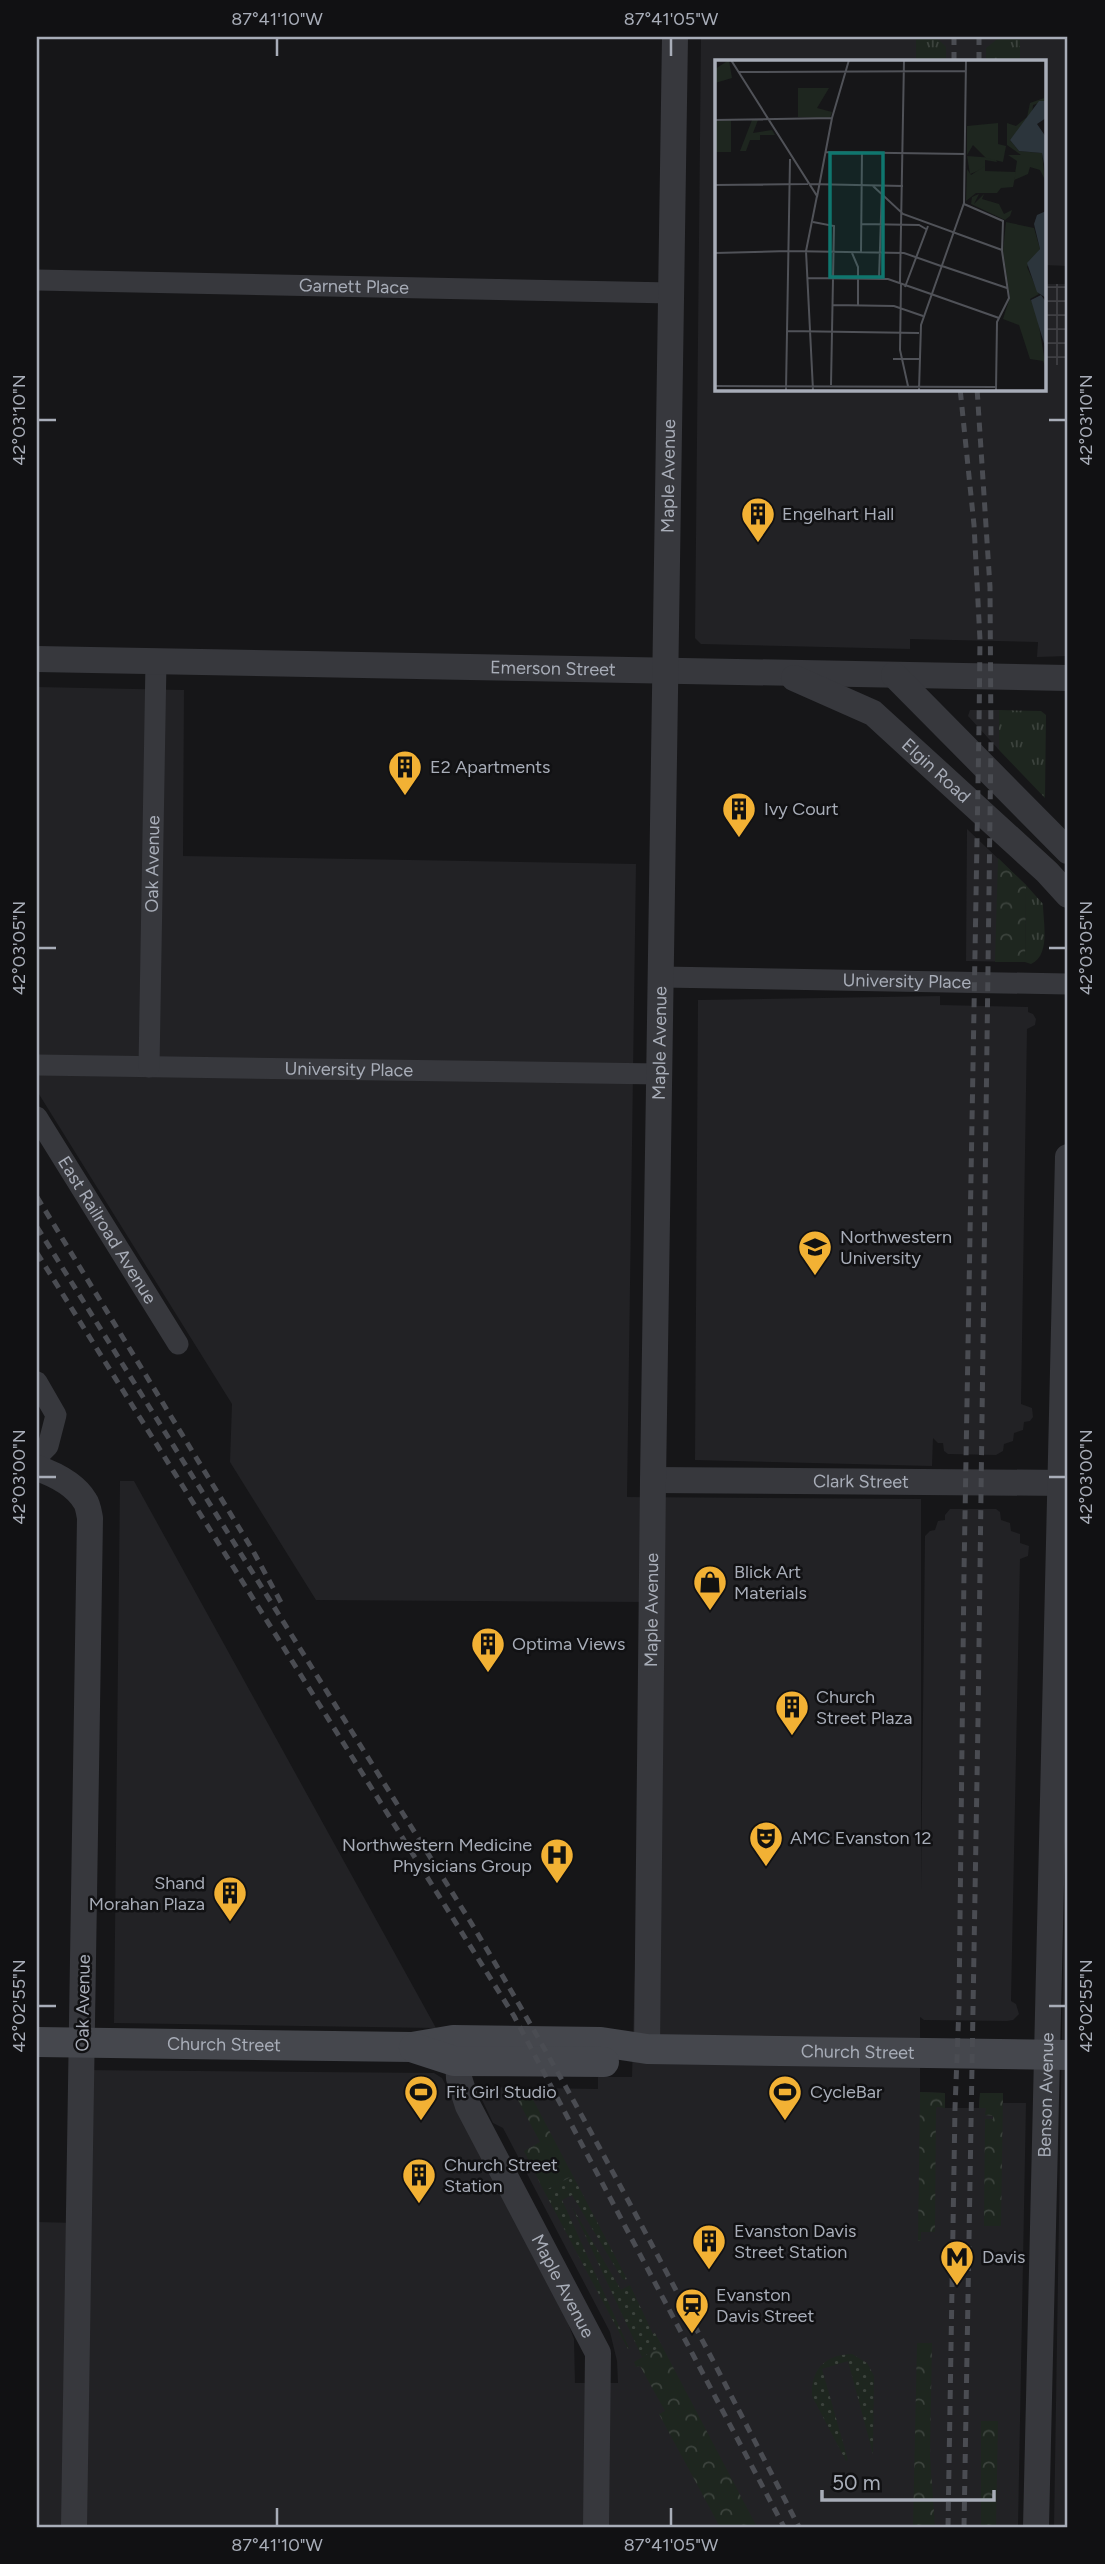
<svg xmlns="http://www.w3.org/2000/svg" width="1105" height="2564" viewBox="0 0 1105 2564" font-family="Figtree,sans-serif">
	<defs>
		<pattern id="industrial-grid" width="8" height="8" patternUnits="userSpaceOnUse" patternTransform="scale(1.75)"><rect width="8" height="8" fill="#222225"/><path d="M0 4h8M4 0v8" fill="none" stroke="#3f3f43"/></pattern>
		<pattern id="grass-tufts" width="24" height="20" patternUnits="userSpaceOnUse" patternTransform="scale(1.75)"><rect width="24" height="20" fill="#1e261f"/><path d="M3 7l-1-3M5 7V3M7 7l1-3M15 17l-1-3M17 17v-4M19 17l1-3" fill="none" stroke="#3c433d"/></pattern>
		<pattern id="forest-crowns" width="20" height="18" patternUnits="userSpaceOnUse" patternTransform="scale(1.75)"><rect width="20" height="18" fill="#1e261f"/><path d="M2 6a3 3 0 1 1 6 0M12 15a3 3 0 1 1 6 0" fill="none" stroke="#3c433d"/></pattern>
		<pattern id="garden-dots" width="8" height="8" patternUnits="userSpaceOnUse" patternTransform="scale(1.75)"><rect width="8" height="8" fill="#1e261f"/><path d="M2 2h.1M6 6h.1" fill="none" stroke="#3c433d" stroke-width="1.8" stroke-linecap="round"/></pattern>
	</defs>
	<rect width="100%" height="100%" fill="#161618"/>
	<!-- built -->
	<path fill="#222225" d="M701 37H1068V266L1044 265V61H716V388H1044V365H1068V656L1037 657 1038 642 910 639V649L701 644 695 638Z
		M37 687 184 690 183 856 636 864 627 1497 921 1499V1891L925 1536 930 1531 935 1530 938 1521 945 1520V1515L950 1509H996L1000 1512 1001 1520 1010 1523 1011 1531 1020 1534V1543L1029 1546 1028 1556 1020 1559 1011 2001 1016 2004 1019 2014 1013 2020 1007 2021 924 2020 920 2017V2092L945 2093V2108H979L980 2093H1003V2103H1026L1018 2527H37V2222L77 2223V2070L434 2073 442 2078 564 2313 574 2339 575 2383H618L617 2361 610 2332 503 2128 493 2123 476 2087 598 2089V2077H632L645 1602 316 1600 230 1462 232 1404 37 1091Z
		M970 710H999V750L968 716Z
		M967 829 1026 885 1025 962 966 961Z
		M940 996V1005L1028 1007V1012L1033 1014 1036 1019 1035 1025 1027 1029 1021 1404 1032 1408 1033 1417 1030 1421 1024 1422 1023 1430 1014 1433 1013 1441 1004 1444 1003 1451 996 1455 948 1454 944 1451 943 1443H938L933 1438 932 1466 695 1460 698 1000Z
		M120 1481H134L436 2028 114 2023Z
		M1068 1656V2527H1054Z"/>
	<!-- industrial -->
	<path fill="url(#industrial-grid)" d="M1044 284H1068V365H1044Z"/>
	<!-- grass -->
	<path fill="url(#grass-tufts)" d="M916 37H936L946 47V61H916Z
		M1000 37H1020V61H986V48Z
		M999 710 1041 711 1046 715 1045 798 999 750Z
		M1026 885 1043 904C1043 922 1051 955 1031 964L1025 962Z"/>
	<!-- forest -->
	<path fill="url(#forest-crowns)" d="M998 858 1026 885 1025 962H995Z
		M511 2087 527 2088 573 2176 544 2191 524 2151 540 2142Z
		M920 2092 945 2093V2108L937 2107 936 2109 935 2232H921V2241H918Z
		M980 2093H1003L1001 2226H984L985 2119H993V2116L985 2115 986 2108H979Z
		M917 2343H932L930 2456 935 2527H913Z
		M662 2346 757 2527H720L659 2414 665 2411 640 2366 636 2367 634 2362Z
		M981 2421H998L996 2527H981Z"/>
	<!-- garden -->
	<path fill="url(#garden-dots)" d="M573 2176 627 2279 623 2280 572 2195 562 2200 629 2348 628 2349 544 2191Z
		M571 2205 621 2290 630 2285 653 2334 655 2333 662 2346 642 2357Z
		M852 2354 867 2363 874 2376 873 2454 848 2361 822 2369 848 2460 846 2461 812 2396C811 2369 825 2355 852 2354Z"/>
	<g fill="none" stroke-linecap="round" stroke-linejoin="round">
		<!-- minor -->
		<g stroke="#37383d" stroke-width="21">
			<path id="s1" d="M37 280 672 293"/>
			<path id="s2" d="M662 977 1068 984"/>
			<path id="s3" d="M37 1065 660 1074"/>
			<path id="s4" d="M149 1067 156 661"/>
			<path id="s5" d="M37 1117 178 1344"/>
			<path d="M37 1382 56 1415 48 1446 37 1457"/>
		</g>
		<!-- tertiary -->
		<g stroke="#37383d" stroke-width="26">
			<path id="s6" d="M37 659 1068 678"/>
			<path d="M894 675 1068 851"/>
			<path id="s7" d="M794 678 873 713 1047 872 1068 895"/>
			<path d="M37 1468C54 1474 75 1484 85 1501 88 1505 89 1513 90 1518L74 2527"/>
			<path id="s8" d="M653 1480 1068 1483"/>
			<path id="s9" d="M647 2049 653 1480 675 37"/>
			<path id="s10" d="M458 2061 459 2078 468 2106 598 2353 596 2527"/>
			<path id="s11" d="M1036 2527 1068 1157"/>
		</g>
		<!-- secondary -->
		<g stroke="#45474d" stroke-width="30">
			<path id="s12" d="M37 2042 412 2047 453 2040 601 2042 647 2049 1068 2055"/>
			<path d="M414 2048 454 2061 604 2062"/>
		</g>
		<!-- rail -->
		<path stroke="#4a4c52" stroke-width="5" stroke-dasharray="9 7" stroke-linecap="butt" d="M954 61V37
			M979 61V37
			M37 1197 252 1549 284 1608
			M37 1227 470 1921C588 2118 694 2323 799 2527
			M37 1253 514 2016 784 2527
			M948 2527 955 2108 959 2007 964 1572 979 728 980 640 974 525 960 388
			M964 2527 978 1721 991 741 990 587 977 388"/>
	</g>
	<!-- ticks -->
	<path fill="none" stroke="#a8adb8" stroke-width="2.5" d="M277 38V56M671 38V56M38 420H56M1049 420H1066M38 948H56M1049 948H1066M38 1477H56M1049 1477H1066M38 2006H56M1049 2006H1066M277 2508V2526M671 2508V2526"/>
	<!-- icons -->
	<defs>
		<g id="building-pin" transform="scale(1.75)"><path d="M0 17L-7.5 6A9.5 9.5 0 1 1 7.5 6Z" fill="#f2b134" stroke="#111113"/><path d="M-4-6H4V6H1V3H-1V6H-4ZM-2.5-4.3h1.7v1.8h-1.7ZM.8-4.3h1.7v1.8H.8ZM-2.5-1h1.7V.8h-1.7ZM.8-1h1.7V.8H.8Z" fill="#111"/></g>
		<g id="university-pin" transform="scale(1.75)"><path d="M0 17L-7.5 6A9.5 9.5 0 1 1 7.5 6Z" fill="#f2b134" stroke="#111113"/><path d="M0-5L7-2L0 1L-7-2ZM-4 1L0 2.5L4 1V4Q0 6-4 4Z" fill="#111"/></g>
		<g id="shop-pin" transform="scale(1.75)"><path d="M0 17L-7.5 6A9.5 9.5 0 1 1 7.5 6Z" fill="#f2b134" stroke="#111113"/><path d="M-5-2.5h2.3a2.7 3.5 0 0 1 5.4 0H5L5.5 6h-11ZM-1.5-2.5h3a1.5 2.3 0 0 0-3 0Z" fill="#111"/></g>
		<g id="theatre-pin" transform="scale(1.75)"><path d="M0 17L-7.5 6A9.5 9.5 0 1 1 7.5 6Z" fill="#f2b134" stroke="#111113"/><path d="M-5-5.5Q0-4 5-5.5V0Q5 5 0 6Q-5 5-5 0ZM-3.3-2.5H-1v1.5H-3.3ZM1-2.5H3.3v1.5H1ZM-2.8 1Q0 5.5 2.8 1Z" fill="#111"/></g>
		<g id="hospital-pin" transform="scale(1.75)"><path d="M0 17L-7.5 6A9.5 9.5 0 1 1 7.5 6Z" fill="#f2b134" stroke="#111113"/><path d="M-5-5h3v3.5h4V-5h3V5h-3V1.5h-4V5h-3Z" fill="#111"/></g>
		<g id="stadium-pin" transform="scale(1.75)"><path d="M0 17L-7.5 6A9.5 9.5 0 1 1 7.5 6Z" fill="#f2b134" stroke="#111113"/><path d="M0-5a6.5 5 0 1 0 0 10a6.5 5 0 1 0 0-10ZM-3.5-1.8h7v3.6h-7Z" fill="#111"/></g>
		<g id="metro-pin" transform="scale(1.75)"><path d="M0 17L-7.5 6A9.5 9.5 0 1 1 7.5 6Z" fill="#f2b134" stroke="#111113"/><path d="M-5.5 5V-5H-3L0 0L3-5H5.5V5H3V-.5L0 4L-3-.5V5Z" fill="#111"/></g>
		<g id="station-pin" transform="scale(1.75)"><path d="M0 17L-7.5 6A9.5 9.5 0 1 1 7.5 6Z" fill="#f2b134" stroke="#111113"/><path d="M-3-6H3Q5-6 5-4V2Q5 4 3 4L4.5 6H3L1.5 4h-3L-3 6H-4.5L-3 4Q-5 4-5 2V-4Q-5-6-3-6ZM-3.5-4v3h7v-3ZM-3.5 1v1.5H-2V1ZM2 1v1.5H3.5V1Z" fill="#111"/></g>
	</defs>
	<g fill-rule="evenodd">
		<use href="#building-pin" x="758" y="514"/>
		<use href="#building-pin" x="405" y="767"/>
		<use href="#building-pin" x="739" y="809"/>
		<use href="#university-pin" x="815" y="1247"/>
		<use href="#shop-pin" x="710" y="1582"/>
		<use href="#building-pin" x="488" y="1644"/>
		<use href="#building-pin" x="792" y="1707"/>
		<use href="#theatre-pin" x="766" y="1838"/>
		<use href="#hospital-pin" x="557" y="1855"/>
		<use href="#building-pin" x="230" y="1893"/>
		<use href="#stadium-pin" x="421" y="2092"/>
		<use href="#stadium-pin" x="785" y="2092"/>
		<use href="#building-pin" x="419" y="2175"/>
		<use href="#building-pin" x="709" y="2241"/>
		<use href="#metro-pin" x="957" y="2257"/>
		<use href="#station-pin" x="692" y="2305"/>
	</g>
	<g text-anchor="middle" dominant-baseline="central" stroke-width="5" stroke-linejoin="round" paint-order="stroke">
		<!-- street labels -->
		<g font-size="18" fill="#a8adb8" stroke="#111113">
			<text stroke="none"><textPath href="#s1" startOffset="317">Garnett Place</textPath></text>
			<text stroke="none"><textPath href="#s9" startOffset="1573">Maple Avenue</textPath></text>
			<text stroke="none"><textPath href="#s6" startOffset="516">Emerson Street</textPath></text>
			<text stroke="none"><textPath href="#s7" startOffset="172">Elgin Road</textPath></text>
			<text stroke="none"><textPath href="#s4" startOffset="203">Oak Avenue</textPath></text>
			<text stroke="none"><textPath href="#s2" startOffset="245">University Place</textPath></text>
			<text stroke="none"><textPath href="#s9" startOffset="1006">Maple Avenue</textPath></text>
			<text stroke="none"><textPath href="#s3" startOffset="312">University Place</textPath></text>
			<text stroke="none"><textPath href="#s5" startOffset="133">East Railroad Avenue</textPath></text>
			<text stroke="none"><textPath href="#s8" startOffset="208">Clark Street</textPath></text>
			<text stroke="none"><textPath href="#s9" startOffset="439">Maple Avenue</textPath></text>
			<text transform="translate(83 2003) rotate(-89)">Oak Avenue</text>
			<text stroke="none"><textPath href="#s12" startOffset="187">Church Street</textPath></text>
			<text stroke="none"><textPath href="#s12" startOffset="822">Church Street</textPath></text>
			<text stroke="none"><textPath href="#s11" startOffset="432">Benson Avenue</textPath></text>
			<text stroke="none"><textPath href="#s10" startOffset="250">Maple Avenue</textPath></text>
		</g>
		<!-- poi labels -->
		<g font-size="18" fill="#a8adb8" stroke="#111113" text-anchor="start">
			<text x="782" y="514">Engelhart Hall</text>
			<text x="430" y="767">E2 Apartments</text>
			<text x="764" y="809">Ivy Court</text>
			<text x="840" y="1237">Northwestern<tspan x="840" dy="21">University</tspan></text>
			<text x="734" y="1572">Blick Art<tspan x="734" dy="21">Materials</tspan></text>
			<text x="512" y="1644">Optima Views</text>
			<text x="816" y="1697">Church<tspan x="816" dy="21">Street Plaza</tspan></text>
			<text x="790" y="1838">AMC Evanston 12</text>
			<text x="532" y="1845" text-anchor="end">Northwestern Medicine<tspan x="532" dy="21">Physicians Group</tspan></text>
			<text x="205" y="1883" text-anchor="end">Shand<tspan x="205" dy="21">Morahan Plaza</tspan></text>
			<text x="446" y="2092">Fit Girl Studio</text>
			<text x="810" y="2092">CycleBar</text>
			<text x="444" y="2165">Church Street<tspan x="444" dy="21">Station</tspan></text>
			<text x="734" y="2231">Evanston Davis<tspan x="734" dy="21">Street Station</tspan></text>
			<text x="982" y="2257">Davis</text>
			<text x="716" y="2295">Evanston<tspan x="716" dy="21">Davis Street</tspan></text>
		</g>
	</g>
	<!-- overview -->
	<g transform="translate(715 60)">
		<rect width="331" height="331" fill="#161618"/>
		<path d="M331 22V41L318 45 317 55 295 80 304 91 327 93 330 120 325 110 315 107 313 114 299 120 302 101 293 95H306L292 85V63L301 66 312 57 315 43 329 38ZM252 96 280 98 282 102 270 100V108L255 114ZM264 134 259 144 269 134 267 139 284 144 289 154 297 150 295 156 290 160 256 144 257 137Z" fill="#1e261f"/>
		<path d="M14 0 17 18 0 23V9ZM83 28H114L102 48 117 52 115 58 83 57ZM16 60V92H0V61ZM37 60H43L38 73 57 70 60 75H45V80H35L31 91H25ZM283 63V84L291 86 288 102 271 98 258 85 252 95V66ZM270 106V111L301 112 298 127 286 128 282 133H261L251 141 252 109 256 115ZM291 162 319 168 325 189 312 207 324 234 315 239 321 248 331 308 328 301 315 299 304 265 288 259 295 237 288 191Z" fill="#1e261f"/>
		<path d="M324 41H331V58L322 64 331 77V115L327 93 304 91 295 80ZM331 151V238L322 232 312 203 325 189 319 164 322 155ZM326 235 331 242V290L316 240Z" fill="#2c353c"/>
		<path fill="none" stroke="#505258" stroke-width="2" d="M16 0 102 136 91 191 98 330M24 12 251 11M0 60 117 58M110 92 250 94M94 124 188 126M0 125 93 124M158 126 188 154 287 190M102 137 117 58 134 0M249 144 288 161 287 191 294 238 282 262 281 330M98 162 119 166 116 325M146 164 204 165 211 169M73 191 189 193 226 206M146 192 147 92M0 193 73 191M137 193 143 207V245M227 206 292 228M92 218 173 219 216 234M164 219 167 126M185 223 189 0M186 223 185 290 193 326M190 227 213 166M216 234 284 258M118 245 179 246 208 256M72 271 204 273M178 299H204M0 326 281 327M71 330 75 99M204 330 206 265 249 143 251 0"/>
		<path fill="#0f766e" fill-opacity="0.15" stroke="#0f766e" stroke-width="3.5" d="M115 93H168V217H115Z"/>
		<rect width="331" height="331" fill="none" stroke="#a8adb8" stroke-width="3.5"/>
	</g>
	<!-- border -->
	<rect width="1105" height="2564" fill="none" stroke="#111113" stroke-width="77"/>
	<!-- scale -->
	<path d="M822 2490v10h172v-10" fill="none" stroke="#a8adb8" stroke-width="3.5"/>
	<text x="832" y="2490" font-size="21" fill="#a8adb8" stroke="#111113" stroke-width="5" paint-order="stroke">50 m</text>
	<rect x="38" y="38" width="1028" height="2488" fill="none" stroke="#a8adb8" stroke-width="2.5"/>
	<g font-size="18" text-anchor="middle" fill="#a8adb8">
		<text x="277" y="25">87°41'10"W</text>
		<text x="671" y="25">87°41'05"W</text>
		<text transform="translate(19 420) rotate(-90)" y="6">42°03'10"N</text>
		<text transform="translate(1086 420) rotate(-90)" y="6">42°03'10"N</text>
		<text transform="translate(19 948) rotate(-90)" y="6">42°03'05"N</text>
		<text transform="translate(1086 948) rotate(-90)" y="6">42°03'05"N</text>
		<text transform="translate(19 1477) rotate(-90)" y="6">42°03'00"N</text>
		<text transform="translate(1086 1477) rotate(-90)" y="6">42°03'00"N</text>
		<text transform="translate(19 2006) rotate(-90)" y="6">42°02'55"N</text>
		<text transform="translate(1086 2006) rotate(-90)" y="6">42°02'55"N</text>
		<text x="277" y="2551">87°41'10"W</text>
		<text x="671" y="2551">87°41'05"W</text>
	</g>
</svg>
